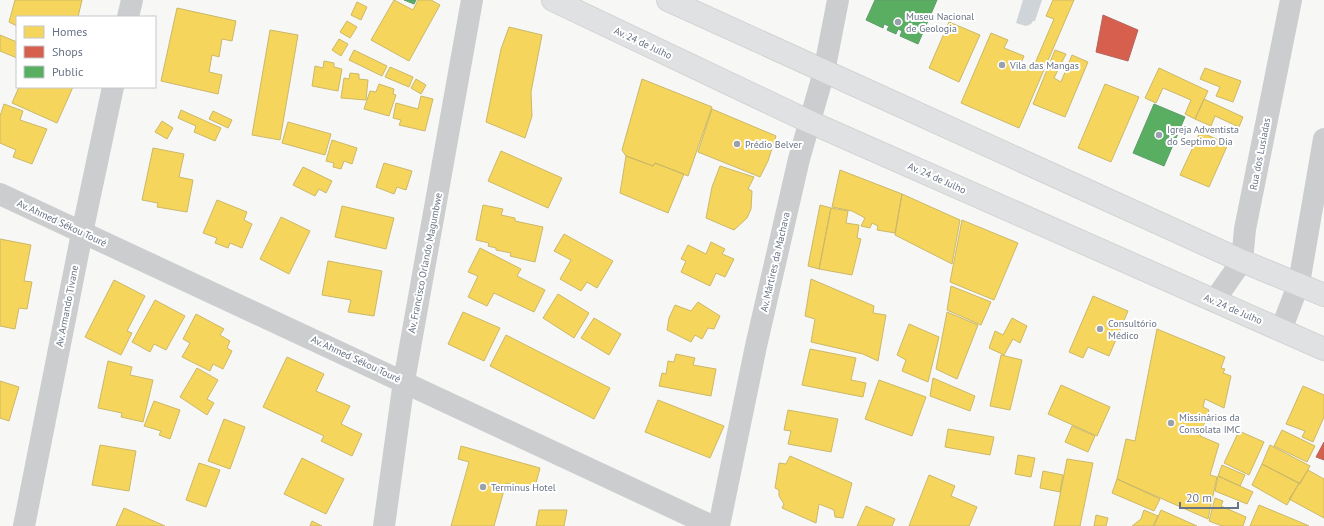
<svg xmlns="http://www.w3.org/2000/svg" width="1324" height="526" viewBox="0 0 1324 526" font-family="'PT Sans',sans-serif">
	<rect width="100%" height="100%" fill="#f7f7f6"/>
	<!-- water -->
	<path fill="#cfd4d8" d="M1023 0H1042L1035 21H1033L1031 24 1026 26 1016 23Z"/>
	<!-- homes -->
	<path fill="#f6d55c" stroke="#cbb868" d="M15 0H82L78 17H17V26L9 22Z
		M394 0 413 10 418 0H431L440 5 409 61 371 40Z
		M1053 0H1074L1019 128 961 103 991 33 1008 40 1004 48 1024 56 1021 63 1033 68 1054 19 1046 16Z
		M357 2 367 7 361 20 351 15Z
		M177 8 236 21 232 41 222 39 219 57 212 55 209 72 222 75 218 94 161 81Z
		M347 21 357 27 350 38 340 32Z
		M949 22 980 35 959 82 929 68Z
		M509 27 542 35 531 92 532 116 525 138 486 122 501 49Z
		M270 30 298 35 280 140 252 135Z
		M0 35 17 42V58L0 51Z
		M339 39 348 44 341 56 332 50Z
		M354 50 387 66 382 76 349 60Z
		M1055 50 1066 54 1054 78 1061 82 1072 55 1088 62 1065 117 1033 104Z
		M324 61 334 63V67L342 69 338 91 312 86 315 66 323 68Z
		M390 67 413 77 409 87 385 77Z
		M1159 68 1208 91 1195 119 1185 114 1191 100 1163 88 1156 103 1145 98Z
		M1205 68 1241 81 1233 102 1216 96 1220 87 1200 79Z
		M350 73 359 74V79L368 80 366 100 341 98 344 78 349 79Z
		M416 79 426 85 421 94 411 88Z
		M642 79 712 107 688 176 655 163 653 166 626 156 622 150Z
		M379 84 394 89 393 94 396 95 389 116 364 109 370 91 376 92Z
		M1105 84 1139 97 1111 162 1078 148Z
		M19 87H73L57 123 12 103Z
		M421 96 433 99 425 131 399 125 401 120 393 118 396 103 418 109Z
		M1204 99 1243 117 1239 127 1215 116 1211 126 1195 119Z
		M4 104 23 111 20 120 47 129 32 164 13 157 16 150 0 143V116Z
		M712 109 776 136 768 161 760 177 698 152Z
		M181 110 221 128 215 141 194 132 196 126 178 118Z
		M213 111 232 120 228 128 209 119Z
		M162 121 173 128 167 139 155 132Z
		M288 122 331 134 325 155 282 143Z
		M1200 132 1228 144 1209 187 1180 175Z
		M332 140 357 148 352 164 344 161 341 169 333 167 334 163 326 161Z
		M153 148 184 154 179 177 193 180 187 212 157 207 158 203 142 200Z
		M501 151 562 178 548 208 488 181Z
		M626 156 653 166 655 163 684 174 668 213 620 193Z
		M384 163 412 171 406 190 397 187 394 194 376 187Z
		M720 166 754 177 748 189 752 191 751 209 747 218 734 230 706 218 712 187Z
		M303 167 332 181 326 193 319 189 315 196 293 185Z
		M840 170 902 194 895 233 877 230 878 226 872 223 870 228 861 226 865 218 852 211 832 207Z
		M902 194 960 220 952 264 895 235Z
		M217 200 247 212 244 220 252 224 242 248 230 243 228 248 215 243 217 238 203 233Z
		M483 205 503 209 501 215 515 218V221L543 227 535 262 510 256 511 253 496 250V248L488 246 489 243 476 240Z
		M820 205 831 208 819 269 808 266Z
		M342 206 394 218 386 249 335 237Z
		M831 208 848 211 846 223 859 225 857 238 861 239 852 275 819 269Z
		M281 217 310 231 289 274 260 259Z
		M962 220 1018 243 994 300 950 282Z
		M564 234 613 261 597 288 587 282 581 291 560 279 571 260 554 251Z
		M0 239 31 245 24 281 32 282 27 309 19 308 15 329 0 326Z
		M711 242 725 249 722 254 734 259 725 277 716 273 710 286 681 272 686 261 681 259 688 245 706 254Z
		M480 248 521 269 517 276 545 290 534 312 494 293 487 306 468 297 478 276 468 272Z
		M328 261 382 271 374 316 348 312 351 300 322 295Z
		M811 279 874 306 873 313 886 315 878 361 863 354 811 342 815 319 805 316Z
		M114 280 145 296 127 331 132 333 121 355 85 337Z
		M951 286 991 302 981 325 947 310Z
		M558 294 589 313 574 338 543 318Z
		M1093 296 1128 311 1109 356 1088 347 1083 358 1069 352Z
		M155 300 185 316 166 350 154 344 150 352 132 342Z
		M698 302 720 316 714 329 708 328 702 339 695 335 691 342 667 330 669 318 675 305 691 311Z
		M463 312 500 328 484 361 448 344Z
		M947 312 978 325 957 379 936 369Z
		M196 314 224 329 220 335 230 341 227 348 232 351 223 369 213 364 210 371 182 357 190 343 183 339Z
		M594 318 621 334 609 355 581 338Z
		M1012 318 1027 326 1020 343 1013 339 1004 355 989 348 995 331 1003 335Z
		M909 324 939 337 928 382 902 371 906 360 897 355Z
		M1157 329 1225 357 1221 368 1225 369 1223 373 1231 376 1224 408 1205 399 1203 407 1209 410 1200 436 1219 444 1210 475 1217 477 1208 519 1117 479 1126 439 1135 441Z
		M506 335 610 388 594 419 490 366Z
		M810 349 856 358 851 380 866 383 863 397 802 385Z
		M676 354 695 358 693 365 716 369 711 396 659 386 662 373 666 374 668 361 674 362Z
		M1001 355 1022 360 1010 410 990 406Z
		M287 357 324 374 316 391 350 406 341 424 362 434 352 456 321 441 324 436 263 407Z
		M108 361 132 367 130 375 153 380 143 422 121 417 122 413 98 408Z
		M197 368 218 380 207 399 214 403 207 415 180 397Z
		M933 378 975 396 970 411 930 396Z
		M879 380 926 397 912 436 865 419Z
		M0 381 19 387 9 421 0 418Z
		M1061 385 1110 407 1097 436 1048 414Z
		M1303 386 1324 395V417L1313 442 1302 437 1305 431 1286 424Z
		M658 400 724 426 710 458 645 432Z
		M154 401 180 410 170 439 159 435 161 431 144 426Z
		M788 410 838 419 831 452 788 444 791 431 784 430Z
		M224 419 245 427 230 469 208 461Z
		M1072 426 1095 436 1088 452 1065 442Z
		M948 429 994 437 990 455 945 447Z
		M1282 430 1315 446 1307 462 1274 446Z
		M1239 431 1264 442 1249 475 1224 463Z
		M100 445 136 451 129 491 92 485Z
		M1270 445 1310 466 1300 484 1262 464Z
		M461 446 540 468 534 491 506 483 494 526H451L469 462 458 459Z
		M1018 455 1035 458 1031 477 1015 474Z
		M790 456 852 483 843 518 835 517 834 510 819 504 816 523 782 508 784 504 779 496V490L775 488 779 463 786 464Z
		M302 458 344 479 326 514 284 494Z
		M1067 459 1093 463 1080 526H1054Z
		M199 463 220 470 206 507 186 500Z
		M1262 464 1299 483 1287 505 1252 485Z
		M1222 465 1245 475 1240 486 1218 476Z
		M1308 470 1324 479V518L1289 499Z
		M1043 471 1063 475 1060 492 1040 488Z
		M929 475 955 486 951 496 977 507 969 526H909Z
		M1218 476 1253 492 1247 504 1215 491Z
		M1117 479 1160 499 1154 511 1112 493Z
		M1215 498 1223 501 1221 506 1246 517 1243 526H1222L1209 521Z
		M1259 505 1307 525 1309 526H1250Z
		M866 506 895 519 892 526H857Z
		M124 508 165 526H116Z
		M539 510H567L564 526H536Z
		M1144 510 1158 516 1153 526H1132L1141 519Z
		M1161 510 1197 526H1154Z
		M1096 515 1108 518 1106 526H1094Z
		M312 521 322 526H310Z"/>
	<!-- shops -->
	<path fill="#d6604d" stroke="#b5665e" d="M1103 15 1138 30 1128 61 1096 52Z
		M1324 442V460L1316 457Z"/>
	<!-- public -->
	<path fill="#5aae61" stroke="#5e9c6c" d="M404 0H416L414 4Z
		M875 0H937L918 44 900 36 902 31 898 29 896 34 887 30 889 26 884 24 883 28 866 20Z
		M1154 104 1185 117 1164 166 1133 153Z"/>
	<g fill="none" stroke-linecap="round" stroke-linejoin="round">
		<!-- primary casing -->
		<g stroke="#d3d3d4" stroke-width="24">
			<path id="primary" d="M553 0 810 122 1324 349
				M668 0 1242 261 1324 295"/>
		</g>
		<!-- street -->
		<path stroke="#cccdcf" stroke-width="22" d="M128 17 132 0
			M0 194 712 526
			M1214 301 1242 261 1245 229 1291 0
			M1281 330 1299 283 1324 139
			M24 526 82 233 113 87
			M384 526 404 381 472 0
			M719 526 756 346 799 159 824 72 838 0"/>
		<!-- primary -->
		<use href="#primary" stroke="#e0e1e2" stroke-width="22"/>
	</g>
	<!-- markers -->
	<g fill="#9aa1ad" stroke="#fff" stroke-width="1.5">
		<circle cx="898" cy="22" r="4"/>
		<circle cx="1002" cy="65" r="4"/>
		<circle cx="1159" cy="135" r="4"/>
		<circle cx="737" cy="144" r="4"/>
		<circle cx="1100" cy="329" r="4"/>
		<circle cx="1171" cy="423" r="4"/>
		<circle cx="483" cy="487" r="4"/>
	</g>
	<g text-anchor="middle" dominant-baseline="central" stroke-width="4" stroke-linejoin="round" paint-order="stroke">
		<!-- poi labels -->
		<g font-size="10" fill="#687385" stroke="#fff" text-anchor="start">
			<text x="906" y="16">Museu Nacional<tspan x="906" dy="12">de Geologia</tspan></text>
			<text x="1010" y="65">Vila das Mangas</text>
			<text x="1167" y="129">Igreja Adventista<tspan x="1167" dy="12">do Septimo Dia</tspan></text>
			<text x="745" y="144">Prédio Belver</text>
			<text x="1108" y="323">Consultório<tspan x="1108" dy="12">Médico</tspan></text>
			<text x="1179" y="417">Missinários da<tspan x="1179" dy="12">Consolata IMC</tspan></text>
			<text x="491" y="487">Terminus Hotel</text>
		</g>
		<!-- street labels -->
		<g font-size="10" fill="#687385" stroke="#fff">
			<text transform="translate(643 43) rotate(25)">Av. 24 de Julho</text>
			<text transform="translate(1260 154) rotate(-79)">Rua dos Lusíadas</text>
			<text transform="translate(937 178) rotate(24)">Av. 24 de Julho</text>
			<text transform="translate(62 223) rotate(25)">Av. Ahmed Sékou Touré</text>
			<text transform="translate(775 262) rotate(-77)">Av. Mártires da Machava</text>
			<text transform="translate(425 263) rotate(-79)">Av. Francisco Orlando Magumbwe</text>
			<text transform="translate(67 306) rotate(-79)">Av. Armando Tivane</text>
			<text transform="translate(1233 309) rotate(23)">Av. 24 de Julho</text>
			<text transform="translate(356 359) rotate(25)">Av. Ahmed Sékou Touré</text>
		</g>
	</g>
	<!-- legend -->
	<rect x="16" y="16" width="140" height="72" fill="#ffffff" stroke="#c3c7ce"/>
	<rect x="24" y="26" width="20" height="12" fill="#f6d55c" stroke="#c3c7ce"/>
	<text x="52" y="36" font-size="12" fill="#687385">Homes</text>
	<rect x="24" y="46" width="20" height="12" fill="#d6604d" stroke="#c3c7ce"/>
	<text x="52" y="56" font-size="12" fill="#687385">Shops</text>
	<rect x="24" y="66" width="20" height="12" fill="#5aae61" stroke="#c3c7ce"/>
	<text x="52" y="76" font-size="12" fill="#687385">Public</text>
	<!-- scale -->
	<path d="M1180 502v6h58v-6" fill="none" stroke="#687385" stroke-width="2"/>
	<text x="1186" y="502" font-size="12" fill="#687385" stroke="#ffffff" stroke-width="3" paint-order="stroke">20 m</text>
</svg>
